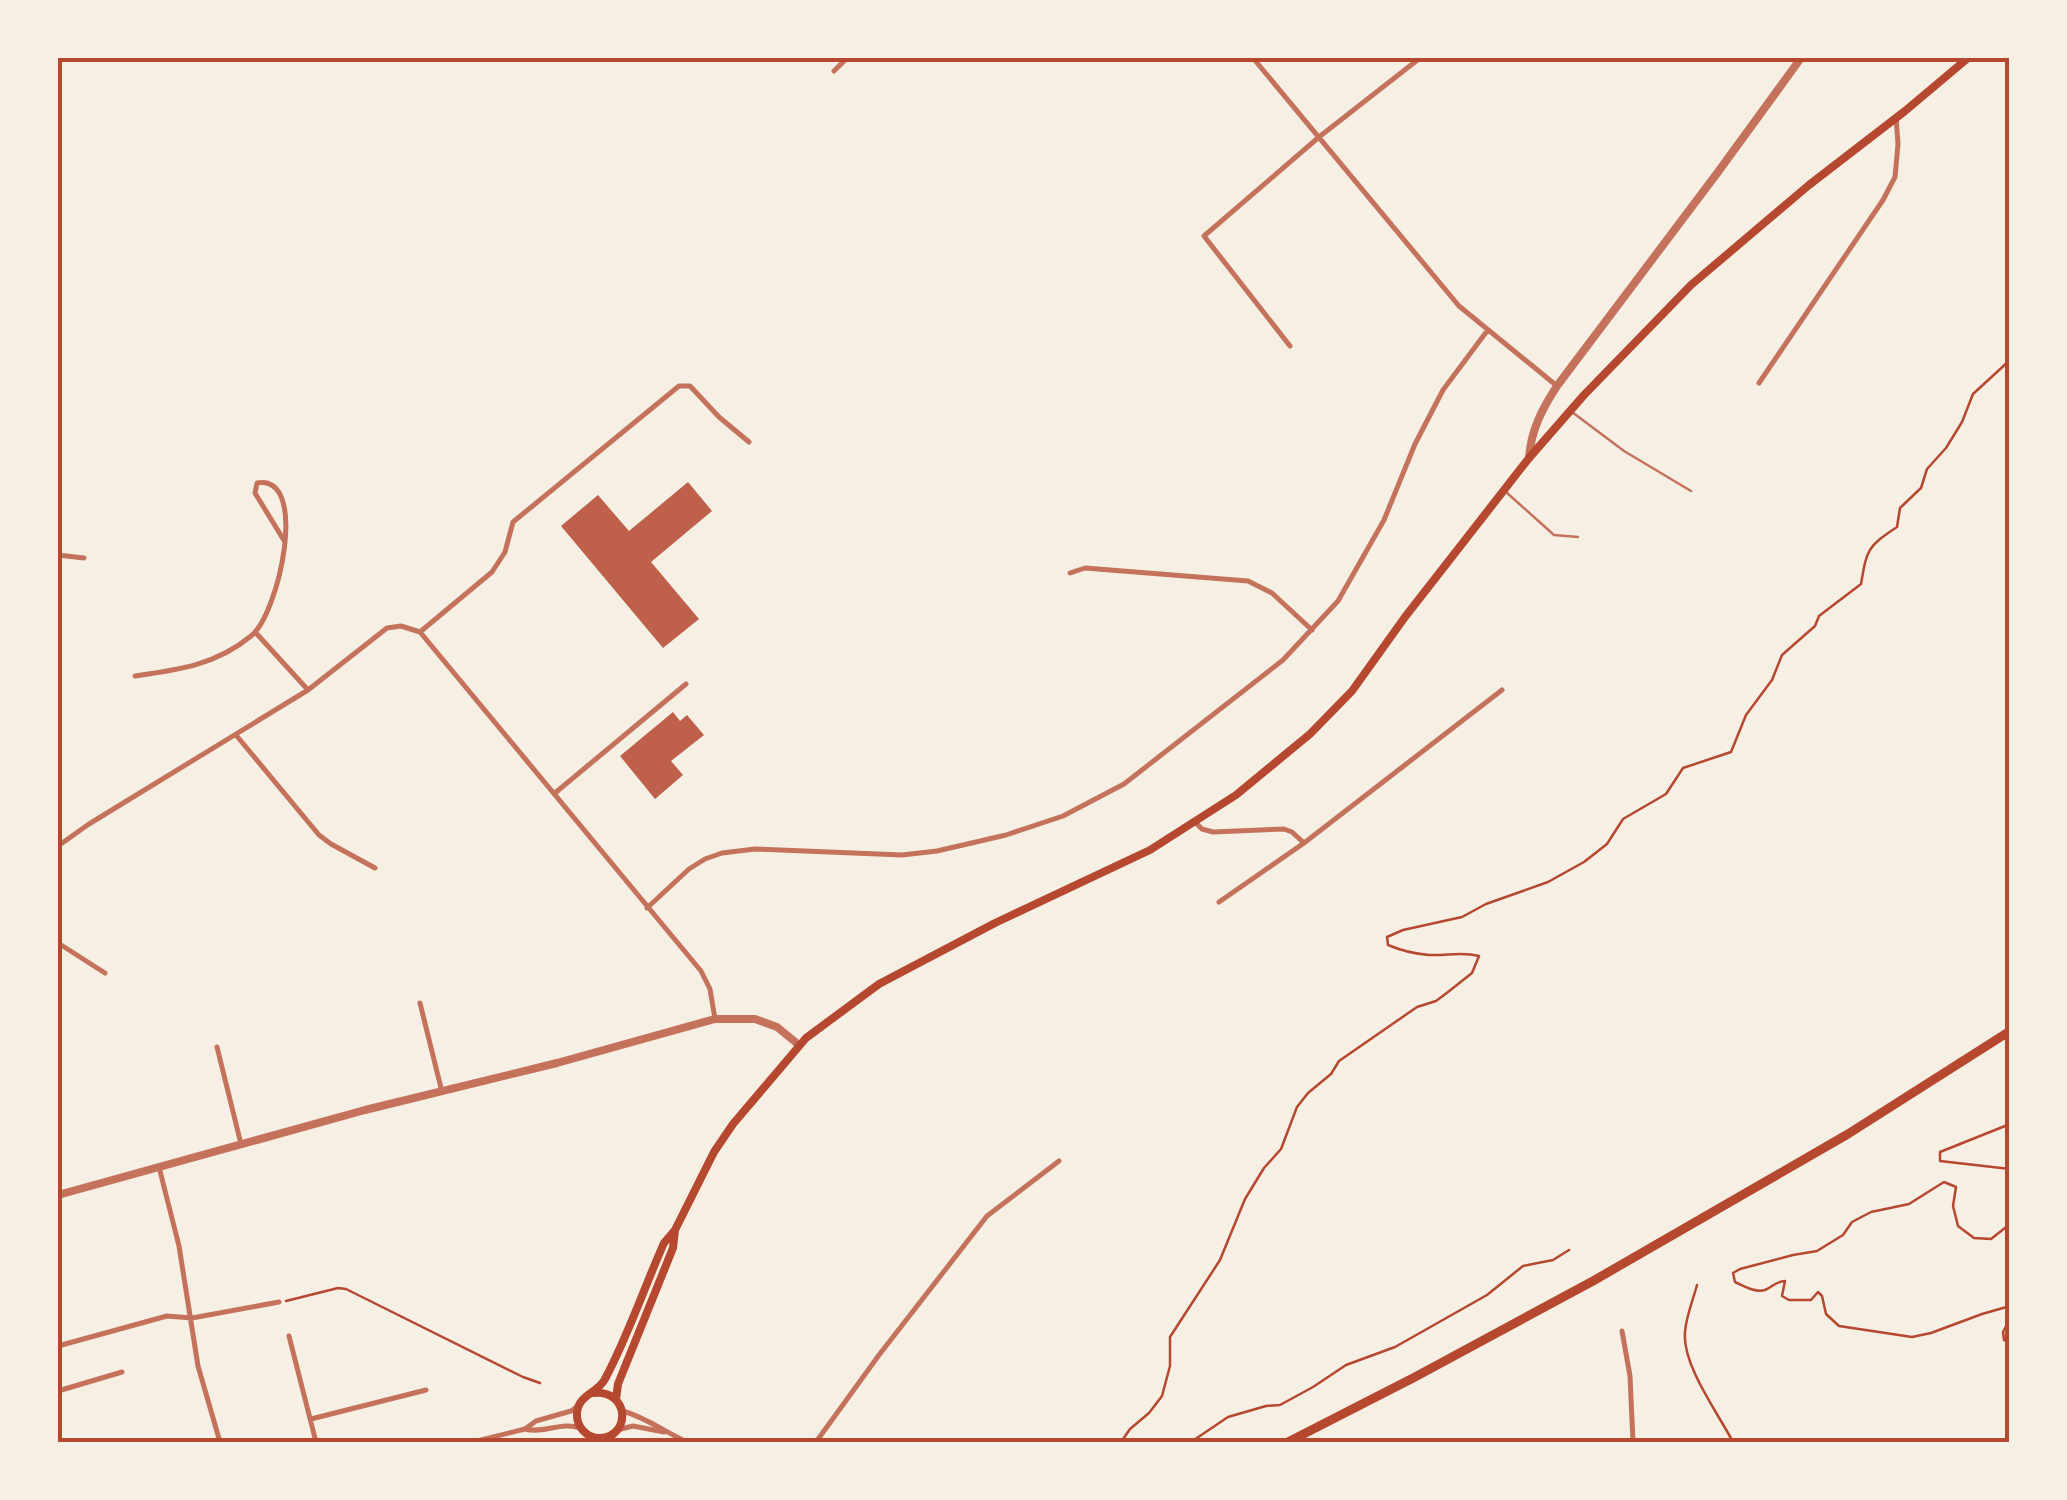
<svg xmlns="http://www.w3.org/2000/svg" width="2067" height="1500" viewBox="0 0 2067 1500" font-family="Commissioner,sans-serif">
	<rect width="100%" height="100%" fill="#f6efe4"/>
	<!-- building -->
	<path fill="#bf614a" d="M688 482 712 511 651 562 699 619 663 648 561 526 598 495 629 531Z
		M673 712 680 721 687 715 704 735 671 761 683 775 655 799 620 756Z"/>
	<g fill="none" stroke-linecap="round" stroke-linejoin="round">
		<!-- path -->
		<path stroke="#b5482f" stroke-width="2.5" d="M2010 1124 1940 1152V1161L2010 1169
			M2010 1224 1991 1239 1974 1238 1958 1226 1953 1206 1956 1187 1944 1182 1909 1204 1871 1212 1852 1222 1843 1235 1817 1251 1793 1255 1740 1269 1733 1273 1735 1282C1744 1286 1755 1293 1765 1290 1774 1286 1774 1282 1785 1281L1782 1296 1789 1300H1811L1818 1292 1822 1296 1826 1314 1839 1326 1912 1337 1931 1333 1982 1314 2010 1306
			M1697 1285C1693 1300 1686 1317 1685 1332 1682 1365 1718 1413 1733 1442
			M286 1301 338 1288 346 1289 523 1377 540 1383
			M2010 1319 2003 1332 2004 1340 2010 1342
			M1121 1442 1130 1429 1149 1413 1162 1396 1170 1366V1337L1220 1260 1245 1199 1264 1168 1281 1149 1297 1107 1308 1093 1331 1074 1339 1061 1417 1007 1436 1001 1448 992 1472 973 1479 956C1461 951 1447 956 1429 955 1415 954 1400 950 1388 945L1387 937 1403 930 1462 917 1486 904 1548 882 1584 862 1607 844 1623 819 1666 794 1683 768 1731 752 1746 715 1772 680 1782 655 1815 626 1819 616 1861 584C1867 549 1867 547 1897 527L1900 508 1921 488 1927 469 1946 448 1962 422 1973 394 2010 360
			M1191 1442 1228 1417 1266 1406 1280 1405 1313 1387 1346 1365 1395 1347 1487 1295 1523 1266 1553 1260 1569 1250"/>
		<!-- service -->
		<path stroke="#c5725c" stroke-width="2.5" d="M1572 412 1624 451 1691 491
			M1506 492 1554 535 1578 537"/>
		<!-- minor -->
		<path stroke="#c5725c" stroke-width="5" d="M1253 58 1459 306 1557 386
			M834 71 847 58
			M1290 346 1204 236 1319 137 1420 58
			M1759 383 1883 200 1895 177 1898 144 1896 117
			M58 555 84 558
			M1070 573 1085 568 1248 581 1272 593 1312 630
			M420 632 701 971 710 989 715 1019
			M420 632 492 572 505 552 513 522 679 386H690L719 417 749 442
			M256 633 308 690
			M135 676C178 670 216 665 251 636 279 614 310 474 257 483L255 493 285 542
			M236 735 319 835 331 844 375 868
			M555 793 686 684
			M1195 822 1202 829 1213 832 1284 829 1292 832 1304 843
			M58 846 89 824 308 690 387 628 401 626 420 632
			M1219 902 1304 843 1502 690
			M647 908 689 869 705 859 722 853 755 849 902 855 937 851 1006 835 1063 816 1124 784 1283 660 1338 601 1384 520 1415 444 1443 390 1487 331
			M58 943 105 973
			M420 1003 442 1092
			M217 1047 241 1144
			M159 1167 179 1246 198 1366 220 1442
			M1622 1331 1630 1376 1633 1442
			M289 1336 316 1442
			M58 1346 167 1316 192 1318 279 1302
			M58 1391 122 1372
			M623 1411C647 1418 665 1432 687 1442
			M311 1419 426 1390
			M525 1429C545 1434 561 1421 580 1428
			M617 1430 633 1426 664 1432
			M473 1442 525 1429 536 1421 571 1411 578 1406
			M816 1442 879 1355 987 1216 1059 1161"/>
		<!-- tertiary -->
		<path stroke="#c5725c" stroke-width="8" d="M1529 458C1531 430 1542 409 1557 386L1718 172 1801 58
			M58 1195 365 1110 557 1063 715 1019H755L777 1027 799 1045"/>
		<!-- secondary -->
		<path stroke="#b5482f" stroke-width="8" d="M594 1393C630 1390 631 1437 600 1438 586 1438 576 1426 577 1413 578 1395 598 1393 605 1379 628 1336 644 1288 664 1243L675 1230 714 1152 733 1124 806 1038 879 984 995 923 1150 850 1236 795 1310 734 1352 691 1405 617 1529 458 1584 395 1691 285 1809 185 1905 111 1968 58
			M616 1399 618 1384 673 1248 675 1230"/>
		<!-- trunk -->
		<path stroke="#b5482f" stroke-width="9" d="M1288 1442 1415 1377 1593 1281 1848 1134 2010 1031"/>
	</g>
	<!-- border -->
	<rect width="2067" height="1500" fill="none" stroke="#f6efe4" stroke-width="120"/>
	<rect x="60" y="60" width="1947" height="1380" fill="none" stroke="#b5482f" stroke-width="4"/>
</svg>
